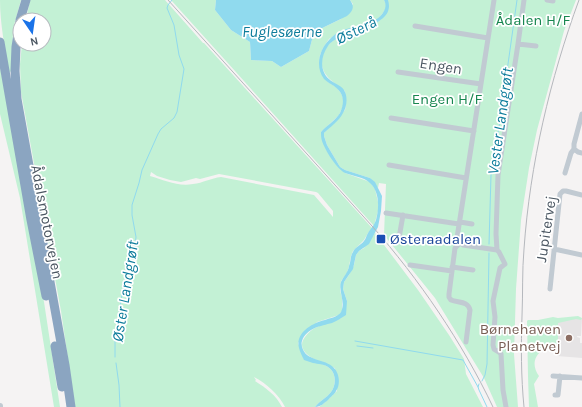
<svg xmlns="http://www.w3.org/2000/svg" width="582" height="407" viewBox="0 0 582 407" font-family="Karla,sans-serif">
	<rect width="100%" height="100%" fill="#f5f3f3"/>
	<!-- education -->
	<path fill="#e6e4e5" d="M582 318 581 336H577V337L580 338V343H582V358L557 356 558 319Z"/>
	<!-- green -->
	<path fill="#c3f1d5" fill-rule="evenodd" d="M0 0H21L13 29 12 71 9 72C5 48 0 24 0 0Z
		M30 0H165L203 43H204L372 228 368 233 364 240 353 251 351 256 349 266 347 273 341 281 340 290 342 298V311L339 315 317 322 298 343 304 359C311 361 322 363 328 367 336 372 337 384 331 392 327 398 319 401 315 407H285C279 395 266 383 254 377L256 380 255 381C266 388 276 395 282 407H75L61 311 21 92 20 64 22 44H44V20H26ZM151 172 157 176 170 180 181 182 196 178 200 179 219 174 316 192 318 193 333 211V217L314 195 221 177C211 178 203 183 193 184 178 187 164 180 150 176Z
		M171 0H216L215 10 231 30 250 42 251 60 272 61 281 67 309 51 314 32 341 19 353 4 350 0H384L386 4V8L383 13 378 19 371 23 341 31 329 39 323 48 320 55 319 63 328 82 336 87 341 93 343 98V106L339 115 321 132 327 151 345 173 370 182 375 189 378 202V211L374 226 235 71Z
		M388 0H576L564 31 537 130 529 168 521 220 516 289 514 354 518 407H497L484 378 435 298 384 235 386 184 379 183 378 188 370 178 345 170 340 167 327 145 324 136V133L345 110 346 104 345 91C333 82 319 74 322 57 328 31 363 34 380 20 385 17 386 7 388 1Z
		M0 66 44 302 60 407H54L20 198 0 114Z
		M375 233 418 290 449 335 464 359 466 374 483 407H319L323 404 337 391 335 368C325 364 292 354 305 337 308 333 312 329 317 327 324 323 333 322 341 318L347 301 343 289 344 282 349 275 354 265 356 255 359 251 364 248Z
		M578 316 582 318 581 320 576 319 558 323V346L556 347C539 347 528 361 539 376L534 384 538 407H529L528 376 527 321 528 320H538L553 317 558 318Z"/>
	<!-- water -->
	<path fill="#90daee" d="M216 0H350C355 7 353 11 347 16L314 32 309 51 281 67 272 61 251 60 250 42 231 30 215 10Z
		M384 0H388C397 29 341 28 328 46 321 56 319 70 329 79 333 83 341 85 344 90 348 96 347 107 343 113 339 121 330 127 324 133V136L327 145 340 167 345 170 370 178 375 182 382 196 381 211 378 227 369 244 359 251 356 255 353 269 344 282 343 289 347 301 346 315C341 318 337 321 332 323 321 326 306 328 302 341 301 344 302 345 302 347 306 362 325 358 334 368 339 373 341 384 336 391 335 394 330 397 328 400 324 403 321 407 315 407 319 401 327 398 331 392 337 384 336 372 328 367 324 364 318 364 313 363 310 362 307 361 304 360 302 356 300 352 299 348 295 333 312 323 325 320 330 318 338 317 341 312 346 302 338 291 341 282 343 277 348 273 349 266 351 262 350 256 353 252 355 247 361 245 364 241 366 239 366 236 368 233 371 228 374 226 376 220 379 209 380 192 370 183 364 177 353 176 345 173 336 168 325 150 322 141 321 138 321 135 321 132 326 126 336 120 340 113 345 102 344 93 334 86 331 84 327 82 324 79 315 67 319 50 329 40 332 36 337 33 341 31 355 25 376 26 384 11 386 7 386 4 384 0Z"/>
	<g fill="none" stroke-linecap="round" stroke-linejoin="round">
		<!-- stream -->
		<path stroke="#90daee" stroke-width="1" d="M489 244 491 175 500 121 517 0
			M355 341 463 360 478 387
			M357 346 373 348
			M115 357V340L122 294 125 283 129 263 133 253 135 246 136 237 132 215V205L139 183 142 170 158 134 161 129 174 118 177 112 184 69 179 55 174 25 167 8 168 5 172 0
			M116 363 119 385 120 407
			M482 381 485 375 487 364 489 253
			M479 384 478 387 479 390 487 407"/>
		<!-- minor -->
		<path stroke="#c1cad2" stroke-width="5" d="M494 0 457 238 460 243 463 245 497 250 499 252 505 264 500 268 493 301 495 317 493 345 494 349 499 352 501 354 503 390 506 407
			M547 0 553 1
			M415 26 488 38
			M518 44 536 46
			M398 72 481 84
			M391 118 474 131
			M574 149 578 152 582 153
			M389 165 466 178
			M565 173 571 153 574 149V144L582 114
			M386 213 459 224
			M460 222 472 224
			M399 238 403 215
			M460 243 455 248 449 294V297L451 300C459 303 468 301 470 310L466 342
			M554 249 582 255
			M497 250 496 234 498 175 518 44 524 0
			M410 265 452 271
			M452 267 473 270
			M550 289 560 194 563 191H566L582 195
			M494 330 503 331
			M553 376 582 378
			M555 395H558L560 376"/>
		<!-- tertiary -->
		<path stroke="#c1cad2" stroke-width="6" d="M0 406V407"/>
		<!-- motorway -->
		<path stroke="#8ba5c1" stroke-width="9" d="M20 20 26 0
			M20 21 16 47 15 71 17 99 65 365 71 407
			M0 42 31 220 46 296
			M55 346 62 387"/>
		<!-- rail -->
		<path stroke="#b5b8bd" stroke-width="1" d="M168 0 372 226C419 279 462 342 493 407
			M524 407C521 377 521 346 522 316 523 293 522 271 524 249 530 164 550 79 579 0"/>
	</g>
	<!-- markers -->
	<rect fill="#1a4fb4" stroke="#fff" stroke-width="1.5" x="376" y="234" width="10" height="10" rx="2"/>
	<circle fill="#8d6e63" stroke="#fff" stroke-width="1.5" cx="569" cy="338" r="4"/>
	<g text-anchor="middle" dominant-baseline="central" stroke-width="3.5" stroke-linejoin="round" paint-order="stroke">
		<!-- park labels -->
		<g font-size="15" fill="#17864f" stroke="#fff">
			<text x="533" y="20">Ådalen H/F</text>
			<text x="447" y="99">Engen H/F</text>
		</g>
		<!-- street labels -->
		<g font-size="15" fill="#4a5661" stroke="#fff">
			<text transform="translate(441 66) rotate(9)">Engen</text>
			<text transform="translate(47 222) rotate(79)">Ådalsmotorvejen</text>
			<text transform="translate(546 229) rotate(-81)">Jupitervej</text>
		</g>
		<!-- transit labels -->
		<g font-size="15" fill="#164399" stroke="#fff" text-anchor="start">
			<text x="390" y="239">Østeraadalen</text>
		</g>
		<!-- education labels -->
		<g font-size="15" fill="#785e54" stroke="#fff" text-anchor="end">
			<text x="561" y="329">Børnehaven<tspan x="561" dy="17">Planetvej</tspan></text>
		</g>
		<!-- water labels -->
		<g font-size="16" font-style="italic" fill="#0c7c9b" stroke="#fff">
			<text transform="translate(356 30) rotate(-26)">Østerå</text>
			<text x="282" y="31">Fuglesøerne</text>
			<text transform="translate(500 121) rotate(-82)">Vester Landgrøft</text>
			<text transform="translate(125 291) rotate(-81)">Øster Landgrøft</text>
		</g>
	</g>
	<!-- north arrow -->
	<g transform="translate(32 32) rotate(167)"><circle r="19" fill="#ffffff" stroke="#b7bbc0"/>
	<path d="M0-3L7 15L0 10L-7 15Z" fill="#1a73e8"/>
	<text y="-6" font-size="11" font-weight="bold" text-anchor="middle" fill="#4a5661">N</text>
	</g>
</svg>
